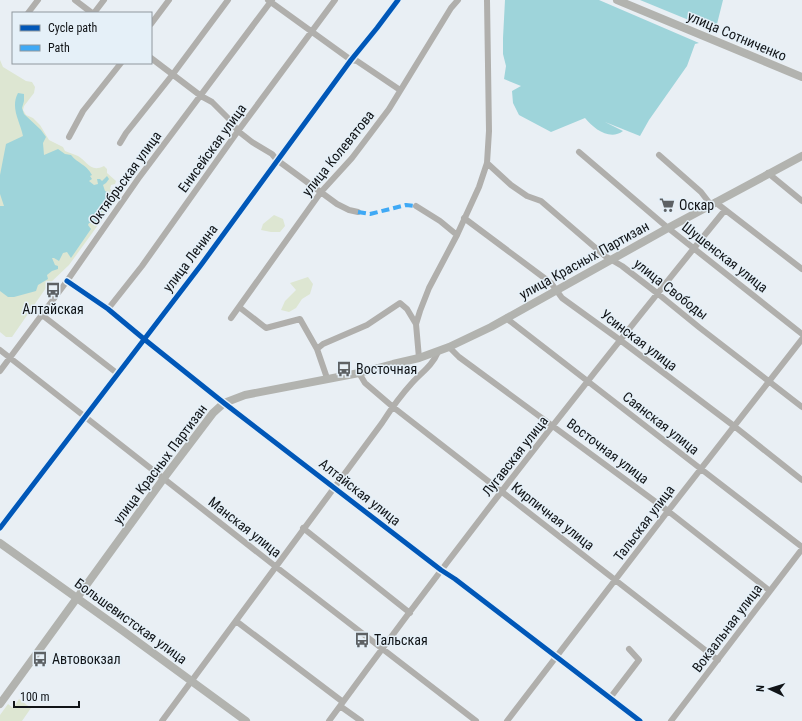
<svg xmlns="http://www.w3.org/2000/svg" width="802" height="721" viewBox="0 0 802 721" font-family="'Roboto Condensed',sans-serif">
	<rect width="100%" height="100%" fill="#e9eff4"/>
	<!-- green -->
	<path fill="#dde6d2" d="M0 60 3 67 26 81 32 82 35 87 34 93 24 106 23 110 26 115 33 118 40 125 49 140 63 147 65 151C69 153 74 154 78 156 87 161 90 173 104 166L107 169V173L116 181 115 184 111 185 110 189 115 192 114 203 69 265 48 285 12 337H6L0 332Z
		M274 215 283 219 285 226 280 232H271L261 230 263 224Z
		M308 277 313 284 310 294 302 299 296 308 289 312 281 310 285 301 296 290 290 283Z
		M19 699 31 708 22 721H0V715L8 704 13 708Z"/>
	<!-- water -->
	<path fill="#9ed4da" d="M505 0H599L699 43 695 44 687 66 649 120 640 136 605 122 623 131C610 141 594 129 585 118L551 132 519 115 513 103 512 91 521 86 504 79 506 66 503 54V38Z
		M640 0H723L716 28 718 32Z
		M18 93 24 94V101L22 108 24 114 41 130 46 137 43 143 44 155 58 149 65 154 71 155C78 164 85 163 92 175L90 176 92 179 89 181 94 185 98 184 97 179H100L102 181 107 176 109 179 106 183 103 185 105 191 109 193 110 198 104 202 105 208 99 214 101 216 97 223H89L88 225 91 229 71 258 67 252 63 253 59 261 54 258H52L55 265 58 266V269L52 271 47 275 48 279 38 285 36 291 14 297H8L0 291V206H4L0 194V175L6 144 23 136C20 121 10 108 18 93Z"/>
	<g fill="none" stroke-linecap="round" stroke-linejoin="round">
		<!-- minor -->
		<path stroke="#b0afac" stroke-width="6" d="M75 0 92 13
			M268 0 351 60 357 61 400 90
			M28 13 38 0
			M94 13 104 0
			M151 24 169 0
			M151 58 201 96 212 102 230 120 238 131 252 142 272 154 277 160 337 204 349 210 358 212
			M69 137 83 111 121 63
			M120 143 126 133 173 74 228 0
			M579 152 668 228 802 334
			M659 155 701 192 711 205
			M487 163 511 185 527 196 541 201 605 256 622 266 657 293 700 328 802 407
			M768 173 802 201
			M715 202 802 269
			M416 206 440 221 457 235
			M464 218 551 283 562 298 620 340 734 426 802 480
			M67 281 108 309 144 339 224 403 441 570 455 579 640 721
			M239 307 266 328 300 319 317 349 327 378
			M108 309 142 266 238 131 335 0
			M42 315 118 374
			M231 318 321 192 352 158 389 109 451 8 458 0
			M506 318 701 469 802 547
			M449 347 459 357 668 511 770 591
			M317 349 323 344 367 325 400 303 407 309 416 324
			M0 350 275 566 476 721
			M419 358 416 324 420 311 429 288 457 235 479 187 487 163 489 131 487 0
			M0 371 67 281 138 179 272 0
			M359 373 365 383 393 407 718 660
			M0 528 201 265 351 60 377 28 398 0
			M303 528 410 613
			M236 621 343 702
			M610 698 639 660 629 649
			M340 706 361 721
			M162 721 382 423C391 409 401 395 412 383 422 372 432 366 438 352
			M329 721C456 547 589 377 725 210
			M507 721 668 511 802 339
			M671 721 802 549"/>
		<!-- major -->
		<path stroke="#b2b3af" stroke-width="8" d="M617 0 802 77
			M0 543 123 631 246 721
			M0 704 164 478 213 413 224 403 245 395 359 373 393 364 419 358 449 347 491 327 668 228 802 156"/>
		<!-- quiet -->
		<path stroke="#3fa9f5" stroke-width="4" stroke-dasharray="8 4" stroke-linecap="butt" d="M358 212 370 214 406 205 416 206"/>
		<!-- cycleway casing -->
		<g stroke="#e5f0f8" stroke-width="8">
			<path id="cycleway" d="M67 281 108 309 144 339 224 403 441 570 455 579 640 721
				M0 528 201 265 351 60 377 28 398 0"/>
		</g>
		<!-- cycleway -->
		<use href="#cycleway" stroke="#0057b8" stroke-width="5"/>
	</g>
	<!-- icons -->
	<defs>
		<g id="supermarket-bare" transform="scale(1.2)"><path d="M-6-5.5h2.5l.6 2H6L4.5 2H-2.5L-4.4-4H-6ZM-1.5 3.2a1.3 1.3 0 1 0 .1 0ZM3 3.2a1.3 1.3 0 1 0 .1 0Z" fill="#5d6164" stroke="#e5f0f8" stroke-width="2.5" paint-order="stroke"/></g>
		<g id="bus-bare" transform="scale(1.2)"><path d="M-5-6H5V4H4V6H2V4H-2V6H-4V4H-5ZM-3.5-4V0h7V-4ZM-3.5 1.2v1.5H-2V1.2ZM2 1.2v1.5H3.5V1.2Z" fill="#5d6164" stroke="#e5f0f8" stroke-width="2.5" paint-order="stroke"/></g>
	</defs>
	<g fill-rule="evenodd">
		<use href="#supermarket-bare" x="667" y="205"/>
		<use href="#bus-bare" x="53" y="290"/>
		<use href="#bus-bare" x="344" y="369"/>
		<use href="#bus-bare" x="362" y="640"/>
		<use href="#bus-bare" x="40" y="659"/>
	</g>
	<g text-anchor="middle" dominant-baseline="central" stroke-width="3" stroke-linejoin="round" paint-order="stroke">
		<!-- street labels -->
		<g font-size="14" fill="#111417" stroke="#e5f0f8">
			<text transform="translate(737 36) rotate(23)">улица Сотниченко</text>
			<text transform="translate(212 148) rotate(-54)">Енисейская улица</text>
			<text transform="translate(338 153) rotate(-51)">улица Колеватова</text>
			<text transform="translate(125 178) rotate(-54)">Октябрьская улица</text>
			<text transform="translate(725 257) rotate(38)">Шушенская улица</text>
			<text transform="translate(190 258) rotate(-53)">улица Ленина</text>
			<text transform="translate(584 260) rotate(-29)">улица Красных Партизан</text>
			<text transform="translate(671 289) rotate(38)">улица Свободы</text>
			<text transform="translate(639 340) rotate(37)">Усинская улица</text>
			<text transform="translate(661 423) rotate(38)">Саянская улица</text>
			<text transform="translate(608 451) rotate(37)">Восточная улица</text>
			<text transform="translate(515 456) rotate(-52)">Лугавская улица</text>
			<text transform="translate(160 464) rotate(-53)">улица Красных Партизан</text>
			<text transform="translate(360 492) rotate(38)">Алтайская улица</text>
			<text transform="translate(553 516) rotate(38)">Кирпичная улица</text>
			<text transform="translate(644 523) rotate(-53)">Тальская улица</text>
			<text transform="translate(245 527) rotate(38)">Манская улица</text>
			<text transform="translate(131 621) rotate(36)">Большевистская улица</text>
			<text transform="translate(727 628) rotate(-53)">Вокзальная улица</text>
		</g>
		<!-- poi labels -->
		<g font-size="14" fill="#111417" stroke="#e5f0f8" text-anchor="start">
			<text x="679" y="205">Оскар</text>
			<text x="53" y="309" text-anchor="middle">Алтайская</text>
			<text x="356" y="369">Восточная</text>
			<text x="374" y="640">Тальская</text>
			<text x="52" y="659">Автовокзал</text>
		</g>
	</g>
	<!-- legend -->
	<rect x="12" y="12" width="140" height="52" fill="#e5f0f8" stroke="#90989e"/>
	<rect x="20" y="25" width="20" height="6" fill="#0057b8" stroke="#90989e"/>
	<text x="48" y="32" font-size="12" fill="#111417">Cycle path</text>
	<rect x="20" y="45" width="20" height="6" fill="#3fa9f5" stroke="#90989e"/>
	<text x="48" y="52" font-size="12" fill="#111417">Path</text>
	<!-- north arrow -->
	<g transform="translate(770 689) rotate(274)" stroke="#e5f0f8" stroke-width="3" paint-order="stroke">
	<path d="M0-3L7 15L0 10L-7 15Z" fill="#111417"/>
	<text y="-6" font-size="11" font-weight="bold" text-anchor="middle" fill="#111417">N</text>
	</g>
	<!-- scale -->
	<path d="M14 701v6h65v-6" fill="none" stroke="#111417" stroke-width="2"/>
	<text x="20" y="701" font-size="12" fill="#111417" stroke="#e5f0f8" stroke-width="3" paint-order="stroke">100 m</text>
</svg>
